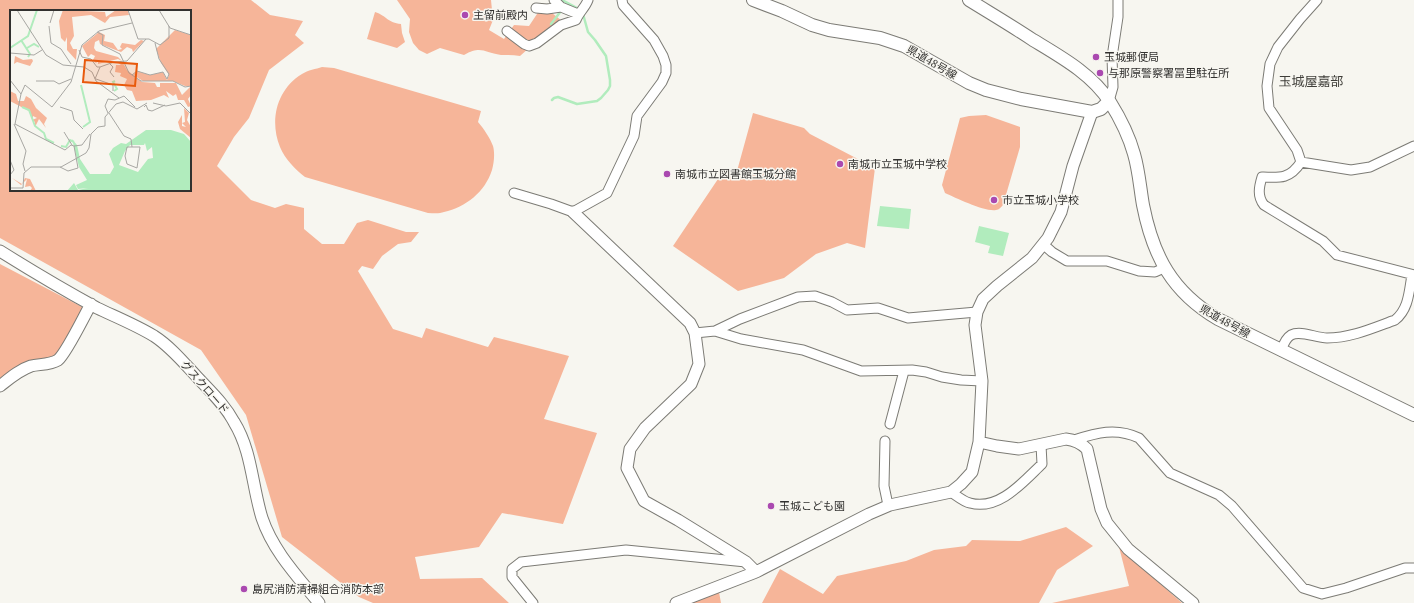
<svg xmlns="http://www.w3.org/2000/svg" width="1414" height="603" viewBox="0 0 1414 603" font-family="'PT Serif','Noto Sans JP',serif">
	<rect width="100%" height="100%" fill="#f7f6f0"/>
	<!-- green -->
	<path fill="#f6b599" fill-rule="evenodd" d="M0 0H251L270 15 303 21 295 35 304 43 269 70 249 118 234 137 217 166 251 200 275 208 286 204 304 208V229L322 244H344L357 223 368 220 406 232H419L411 242 398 244 382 256 373 269 362 266 358 271 393 329 422 338 426 328 488 347 494 337 569 356 544 419 597 433 563 524 502 513 479 547 415 557 420 579 482 578 509 603H373L359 597 282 537 246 415 201 350 0 238ZM11 11H190V190H11Z
		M397 0H491L493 20 489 30 504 39 514 25 529 26 539 11 552 13 562 21 548 31 520 56C514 55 507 55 501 55 484 53 482 45 464 55L440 48 427 54 419 50 413 43 409 32 410 19Z
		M375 12C387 16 388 23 401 24L402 33 405 42 397 48 367 39Z
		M322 67 334 68 481 111 478 122C484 129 490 138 493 146 495 153 494 163 492 170 485 192 466 207 444 212 439 214 433 213 428 213L305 177C295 169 285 159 280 147 269 120 277 89 302 74 308 70 316 69 322 67Z
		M753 113 804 128 810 134 875 168 865 248 847 243 816 254 784 278 738 291 673 246 718 179 737 171Z
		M986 115 1020 127V147L1003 205C1001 207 999 210 996 210 985 212 956 198 945 193L942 185 960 118 969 116Z
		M0 264 84 308 56 356 28 362 0 380Z
		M1066 527 1093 546 1057 570 1039 603H762L780 569 823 594 837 576 906 561 934 550 966 546 972 540 1020 541Z
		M1119 547 1182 603H1052L1129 586Z
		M719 592 721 603H689Z"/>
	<!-- water -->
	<path fill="#b1ecbd" d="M880 206 911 209 909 229 877 226Z
		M979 226 1009 233 1003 256 988 253 990 246 975 242Z"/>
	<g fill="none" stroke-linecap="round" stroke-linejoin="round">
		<!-- stream -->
		<path stroke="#b1ecbd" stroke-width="2.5" d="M551 24 561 11
			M552 100 554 98 558 97 577 104 597 101 601 98 608 90 610 86V80L606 56 595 40 588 32 583 14 577 8 562 0"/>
		<!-- minor casing -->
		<g stroke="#7c7b75" stroke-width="11">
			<path id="minor" d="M554 0 561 7 578 14
				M1317 0 1300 19 1278 47 1270 64 1267 86 1269 108 1297 150 1301 162C1290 179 1280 178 1262 177 1259 187 1257 196 1264 205L1323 241 1337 255 1414 275
				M536 8 547 9 561 7
				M507 31 524 44 529 46 537 43 561 25 576 20C579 12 585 8 588 0
				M1109 101 1113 87 1112 57 1118 17V0
				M1301 162 1351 170 1370 167 1414 146
				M514 193 551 204 573 212 607 193 634 136 637 116 662 82 666 73V65L663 56 654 40 623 5 622 0
				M1044 245 1052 252 1067 261H1107L1139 271 1155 272 1164 268
				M715 331 741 339 803 350 861 371 912 370 926 372 942 377 961 380 982 381
				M695 333 715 331 740 319 798 297 815 296 832 302 847 310 878 308 908 318 977 312
				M1281 351C1283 345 1286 338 1291 335 1301 330 1316 338 1327 338 1351 338 1373 328 1395 320 1409 309 1409 291 1412 275
				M890 424 904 371
				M1074 440C1096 433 1116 427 1139 438L1170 473 1219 495 1232 506 1303 588 1322 594 1346 588 1405 568H1414
				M885 441 884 486 888 505
				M951 492C957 496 964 502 970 503 999 511 1023 482 1042 464L1041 445
				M533 603 512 577V569L521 562 626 550 746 562"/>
		</g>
		<!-- tertiary casing -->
		<g stroke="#7c7b75" stroke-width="13">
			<path id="tertiary" d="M573 212 690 323 695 333 699 364 691 384 645 428 630 449 627 468 644 501 678 520 746 562 756 572
				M0 251C32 271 64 290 97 308 116 317 136 325 154 336 171 347 184 363 198 378 211 392 225 405 234 422 252 451 252 486 262 518 273 551 298 577 319 603
				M0 386C10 378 19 370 31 366 39 364 50 365 58 360 67 352 84 316 91 304
				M979 442 997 446 1019 449 1066 439C1075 440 1081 443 1087 449L1101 509 1107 523 1128 549 1193 603
				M676 603 756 572 869 514 890 505 951 492 961 484 972 472 979 442 982 381 975 325 977 312 983 299 997 286 1032 258 1048 238 1061 212 1073 166 1092 112"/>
		</g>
		<!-- secondary casing -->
		<g stroke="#7c7b75" stroke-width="14">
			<path id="secondary" d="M753 0 782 11 812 25 829 30 880 38 904 46 969 83 986 90 1021 99 1092 112 1101 109 1109 101
				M969 0C990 13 1012 26 1033 40 1061 57 1092 74 1110 102 1120 118 1129 136 1134 154 1139 171 1140 188 1143 205 1153 256 1172 292 1218 319L1414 415"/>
		</g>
		<!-- minor -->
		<use href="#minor" stroke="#fff" stroke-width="9"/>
		<!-- tertiary -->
		<use href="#tertiary" stroke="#fff" stroke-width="11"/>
		<!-- secondary -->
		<use href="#secondary" stroke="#fff" stroke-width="12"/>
	</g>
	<!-- markers -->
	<g fill="#aa49b0" stroke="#f7f6f0" stroke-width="1.5">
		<circle cx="465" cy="15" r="4"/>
		<circle cx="1096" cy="57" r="4"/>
		<circle cx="1100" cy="73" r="4"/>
		<circle cx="840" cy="164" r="4"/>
		<circle cx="667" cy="174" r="4"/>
		<circle cx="994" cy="200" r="4"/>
		<circle cx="771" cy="506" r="4"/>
		<circle cx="244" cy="589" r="4"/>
	</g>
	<g text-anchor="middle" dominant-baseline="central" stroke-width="3" stroke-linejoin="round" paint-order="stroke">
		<!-- poi labels -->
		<g font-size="11" fill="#32312f" stroke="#f7f6f0" text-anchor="start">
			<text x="473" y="15">主留前殿内</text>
			<text x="1104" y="57">玉城郵便局</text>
			<text x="1108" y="73">与那原警察署冨里駐在所</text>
			<text x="848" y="164">南城市立玉城中学校</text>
			<text x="675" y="174">南城市立図書館玉城分館</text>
			<text x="1002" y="200">市立玉城小学校</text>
			<text x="779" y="506">玉城こども園</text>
			<text x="252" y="589">島尻消防清掃組合消防本部</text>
		</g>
		<!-- street labels -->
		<g font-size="11" fill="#32312f" stroke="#f7f6f0">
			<text transform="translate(932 62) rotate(30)">県道48号線</text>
			<text transform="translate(1225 321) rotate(29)">県道48号線</text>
			<text transform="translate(205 387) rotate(49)">グスクロード</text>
		</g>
		<!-- quarter labels -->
		<g font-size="13" fill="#3f3e39" stroke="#f7f6f0">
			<text x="1311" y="81">玉城屋嘉部</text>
		</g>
	</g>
	<!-- overview -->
	<g transform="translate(10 10)">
		<rect width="181" height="181" fill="#f7f6f0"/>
		<path d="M53 0 95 2 96 7 106 0H118L119 5 100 7 95 13 81 5 62 7 64 26 60 33 63 39H67L66 50 57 40V27L55 32 51 28 49 11ZM165 20 181 25V76H175L163 71H133L123 65 127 61 140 65 153 62 157 70 159 65 151 53 146 39ZM89 22 95 25 94 31 103 33 108 40 112 39 110 37 112 33 125 35 131 30 134 31 123 42 122 39 117 37 111 42 90 34 89 30 85 32 84 38 86 41 108 47 112 51 108 49 88 54V51L86 53 83 50 85 46 81 44 78 47 72 36ZM5 46 13 50 22 49 23 51 20 56 7 52 4 54ZM107 52 113 53 117 60 132 72 145 73 147 77H150V73H166L172 85 180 77 181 85 178 89 181 96 178 97 174 90H168L166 84 163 86 156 81 159 88 154 85 141 90 126 91 122 81 117 80 114 75 117 69 110 66 111 63 105 62 106 55H111ZM0 81 6 84 8 91H14L16 86 21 89 26 98 37 108 34 114 36 118 29 109 25 117V112L22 110 27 108 23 106V109L19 101 0 91ZM174 98 179 103 177 110 181 117V128L170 119 168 112 172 105V116L176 117 172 113 175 112ZM2 168 12 174 15 168 20 169 26 181H20L22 178 20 176 15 177 17 169 11 175Z" fill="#f6b599"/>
		<path d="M136 120H161L174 124 181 132V181H57L64 173 68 180 78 178 68 179 66 175 77 170 69 157 62 129 67 135 70 149 80 164H100L104 157 99 144 103 138 111 133 116 134ZM135 133 137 141 142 137 143 148 138 149 128 162 109 155 115 141 120 135H134Z" fill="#b1ecbd" fill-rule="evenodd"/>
		<path fill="none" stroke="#b1ecbd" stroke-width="2" d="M11 30 20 44 18 47M0 38 18 26 27 0M17 38 24 34 29 37M71 75 80 112 73 117M104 81 107 79 103 72 105 71M12 97 19 100 25 116 34 123 36 129 44 133M51 136 56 137 60 130 64 132"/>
		<path fill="none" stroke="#a8a7a3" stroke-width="1" d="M7 0 36 45 53 55 74 57 82 62 86 71 109 88M91 0H105M118 0 128 29H139L150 35 159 28V16M149 0 160 18 181 25M40 13 44 0M39 16 41 33 51 39 61 54M87 22 93 25 92 35 110 44 119 63 131 71H163L175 77 181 76M69 40 72 47 81 49 87 57H90L104 52 117 51 136 29M0 43 24 45 32 40M99 53 103 57 100 62 104 67M122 65 127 61 140 65 153 62 157 69 159 64 149 49 145 33M85 69 90 57M86 69 103 75V81M0 70 11 84 5 114 55 140 61 135 64 136 68 158 58 161 50 157M26 71H44L49 74 61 69M11 84 15 75 42 97 61 72 72 35 89 21 122 13M143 93 156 96 170 93 181 104M50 97 62 101 64 110 73 119M134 97 136 95 138 100 142 101 155 95M98 103 95 96 98 89 105 90 114 86 125 97M99 103 114 126 121 129 122 137M4 114 16 141 13 154 15 161M54 122 62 135M64 136 72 135 80 124M117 137H130L127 158 117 154 115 146ZM0 150 4 160 0 165M0 178H13L14 163 21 157H51L76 143 79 138 81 124 88 117 95 116V107L106 94 113 92 127 99 137 93"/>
		<path fill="#e8590c" fill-opacity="0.15" stroke="#e8590c" stroke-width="2" d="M75 50 127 54 125 76 73 72Z"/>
		<rect width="181" height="181" fill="none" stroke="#32312f" stroke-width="2"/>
	</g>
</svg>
